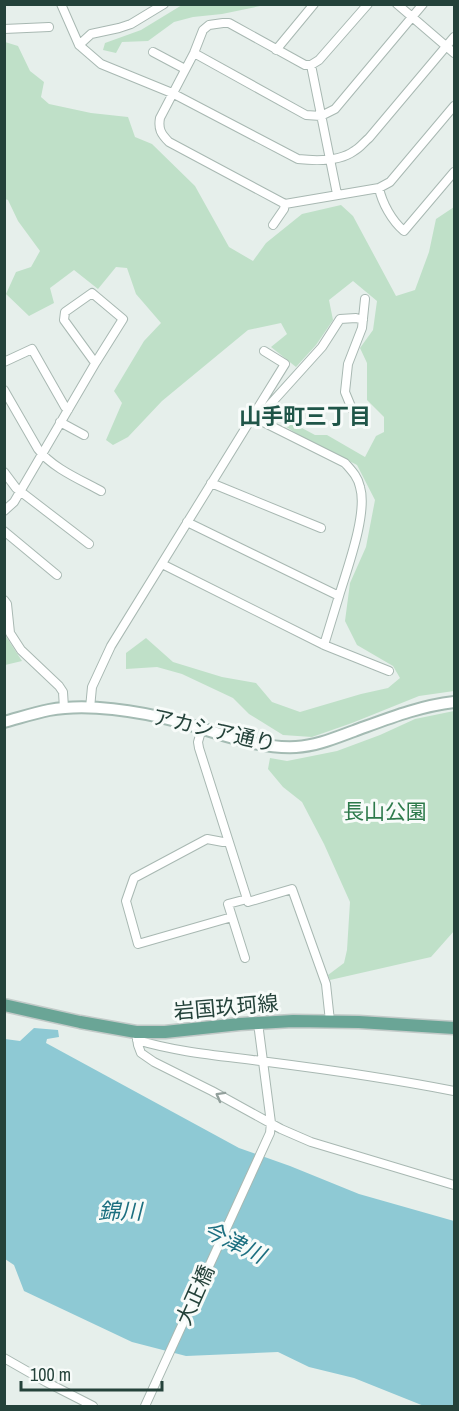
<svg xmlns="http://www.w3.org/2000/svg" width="459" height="1411" viewBox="0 0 459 1411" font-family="'Archivo Narrow','Noto Sans JP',sans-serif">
	<rect width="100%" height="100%" fill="#e6efeb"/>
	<!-- green -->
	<path fill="#bfe0c8" d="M182 5H265L222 14 193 17 174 22 148 41 122 42 116 53 103 50 105 43 141 30Z
		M5 42 18 46 30 71 44 82 41 97 49 104 91 113 128 117 135 137 152 144 195 186 229 247 253 261 266 243 302 214 341 205 353 216 396 296 415 290 429 252 436 219 454 207V691L419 696 352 723 312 737 283 735 249 714 233 698 182 674 157 667 126 669V653L146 638 173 662 222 677 256 683 272 702 300 712 361 694 388 688 400 678 393 666 357 645 345 621 350 583 366 547 375 500 357 465 297 434 282 424 287 420 315 435H327L365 457 376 436 384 432V417L367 400V363L360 348 373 330 377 301 353 281 329 300 333 320 316 345 296 367 271 347 287 334 281 323 248 330 162 401 128 437 113 445 106 440 122 403 114 391 144 341 161 323 136 294 127 268 116 267 98 289 74 270 50 288 54 303 29 316 6 294 16 272 31 267 40 251 18 221 8 200 5 199Z
		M5 635 22 661 5 665Z
		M454 711V931L431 957 330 980 328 975 344 963 347 950 350 902 324 844 302 802 283 787 268 769 270 758 287 761 337 751 380 735 415 719Z"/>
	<!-- water -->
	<path fill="#8ec9d4" d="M34 1028 58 1030 59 1037 47 1039 46 1043 239 1148 290 1166 359 1194 454 1221V1406H424L354 1378 309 1367 278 1352 186 1356 132 1342 24 1291 14 1265 5 1259V1039L20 1041Z"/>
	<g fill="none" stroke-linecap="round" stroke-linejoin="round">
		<!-- street casing -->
		<g stroke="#a8b8b2" stroke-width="10">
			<path id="street" d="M61 4 79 45 101 64 172 93 298 159C316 161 339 162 354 151 360 148 364 142 369 138L454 37
				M368 4 319 60 311 65H305L229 23H223L209 25 203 30 194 53 160 118C158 129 161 134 169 142L285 204 379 188 390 182 454 106
				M397 4 454 53
				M4 29 49 27
				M79 45 91 34 119 28 131 24 164 4
				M276 50 314 4
				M153 52 185 69
				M194 53 306 115 321 116 335 109 423 4
				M311 65 337 194
				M379 188C382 203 392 221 404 231L454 172
				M273 225 284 209 285 204
				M4 362 32 349 65 407 68 410
				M4 390 38 449C52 468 81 480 101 491
				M352 409 345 392 348 364 362 328 365 299
				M251 418 257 419 345 463C352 471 358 477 360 487 368 513 347 569 339 596
				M257 419 322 347 340 319 356 318 363 320
				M60 422 84 435
				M4 472 16 488 89 544
				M211 483 321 528
				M4 511 14 502 96 362 123 319 92 293 65 312 64 320 93 360 96 362
				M187 522 339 596 324 645
				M4 531 57 575
				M162 564 324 645 389 671
				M4 600 7 604 10 633 21 650 59 686 63 692 64 708
				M90 708 92 687 111 646 285 364 264 351
				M202 728 198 742 199 748 248 902 292 889 326 984 330 1021
				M228 841 223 842 207 839 134 878 126 901 138 944 232 917
				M245 958 228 904 247 899
				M136 1032 138 1045 141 1053 154 1062 212 1091 281 1129 311 1142 454 1185
				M137 1040C180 1053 225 1056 268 1062 331 1070 393 1079 454 1091
				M4 1358 46 1382 93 1406
				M145 1406 270 1133 271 1123 258 1023"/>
		</g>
		<!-- secondary casing -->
		<g stroke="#a4bbb3" stroke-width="14">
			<path id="secondary" d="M4 722C19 718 34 713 49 710 88 703 138 711 176 721 215 731 255 749 296 747 316 746 335 738 354 731 387 719 419 706 454 702"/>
		</g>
		<!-- primary casing -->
		<g stroke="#c2cac8" stroke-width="15">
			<path id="primary" d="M4 1005 80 1022 136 1032H165L240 1024 293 1021 359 1022 454 1028"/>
		</g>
		<!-- street -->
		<use href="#street" stroke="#fff" stroke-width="8"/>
		<!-- secondary -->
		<use href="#secondary" stroke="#fff" stroke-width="10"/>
		<!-- primary -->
		<use href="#primary" stroke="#6aa596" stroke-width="12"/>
	</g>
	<!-- one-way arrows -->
	<defs><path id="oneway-chevron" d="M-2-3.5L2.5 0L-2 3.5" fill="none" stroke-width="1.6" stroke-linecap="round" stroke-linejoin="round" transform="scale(1.5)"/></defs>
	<use stroke="#92a09c" href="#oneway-chevron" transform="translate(220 1096) rotate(-151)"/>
	<g text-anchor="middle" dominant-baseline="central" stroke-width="6" stroke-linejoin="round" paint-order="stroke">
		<!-- street labels -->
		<g font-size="21" fill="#24423a" stroke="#f7fbf9">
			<text transform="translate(214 730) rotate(13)">アカシア通り</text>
			<text transform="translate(226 1007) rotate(-5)">岩国玖珂線</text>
			<text transform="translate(195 1295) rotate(-66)">大正橋</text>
		</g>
		<!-- park labels -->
		<g font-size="21" fill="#2d7a4b" stroke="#f7fbf9">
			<text x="385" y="811">長山公園</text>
		</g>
		<!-- neighbourhood labels -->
		<g font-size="22" font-weight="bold" fill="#1f5548" stroke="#f7fbf9">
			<text x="305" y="416">山手町三丁目</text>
		</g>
		<!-- water labels -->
		<g font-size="22" font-style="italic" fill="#1c6f80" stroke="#f7fbf9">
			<text x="120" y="1211">錦川</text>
			<text transform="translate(234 1242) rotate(26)">今津川</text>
		</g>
	</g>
	<!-- border -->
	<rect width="459" height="1411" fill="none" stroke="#24423a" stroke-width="12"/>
	<!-- scale -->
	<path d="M21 1381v9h141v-9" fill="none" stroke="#24423a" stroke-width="3"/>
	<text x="30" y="1381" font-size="18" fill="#24423a" stroke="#f7fbf9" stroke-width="4.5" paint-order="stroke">100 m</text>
</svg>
